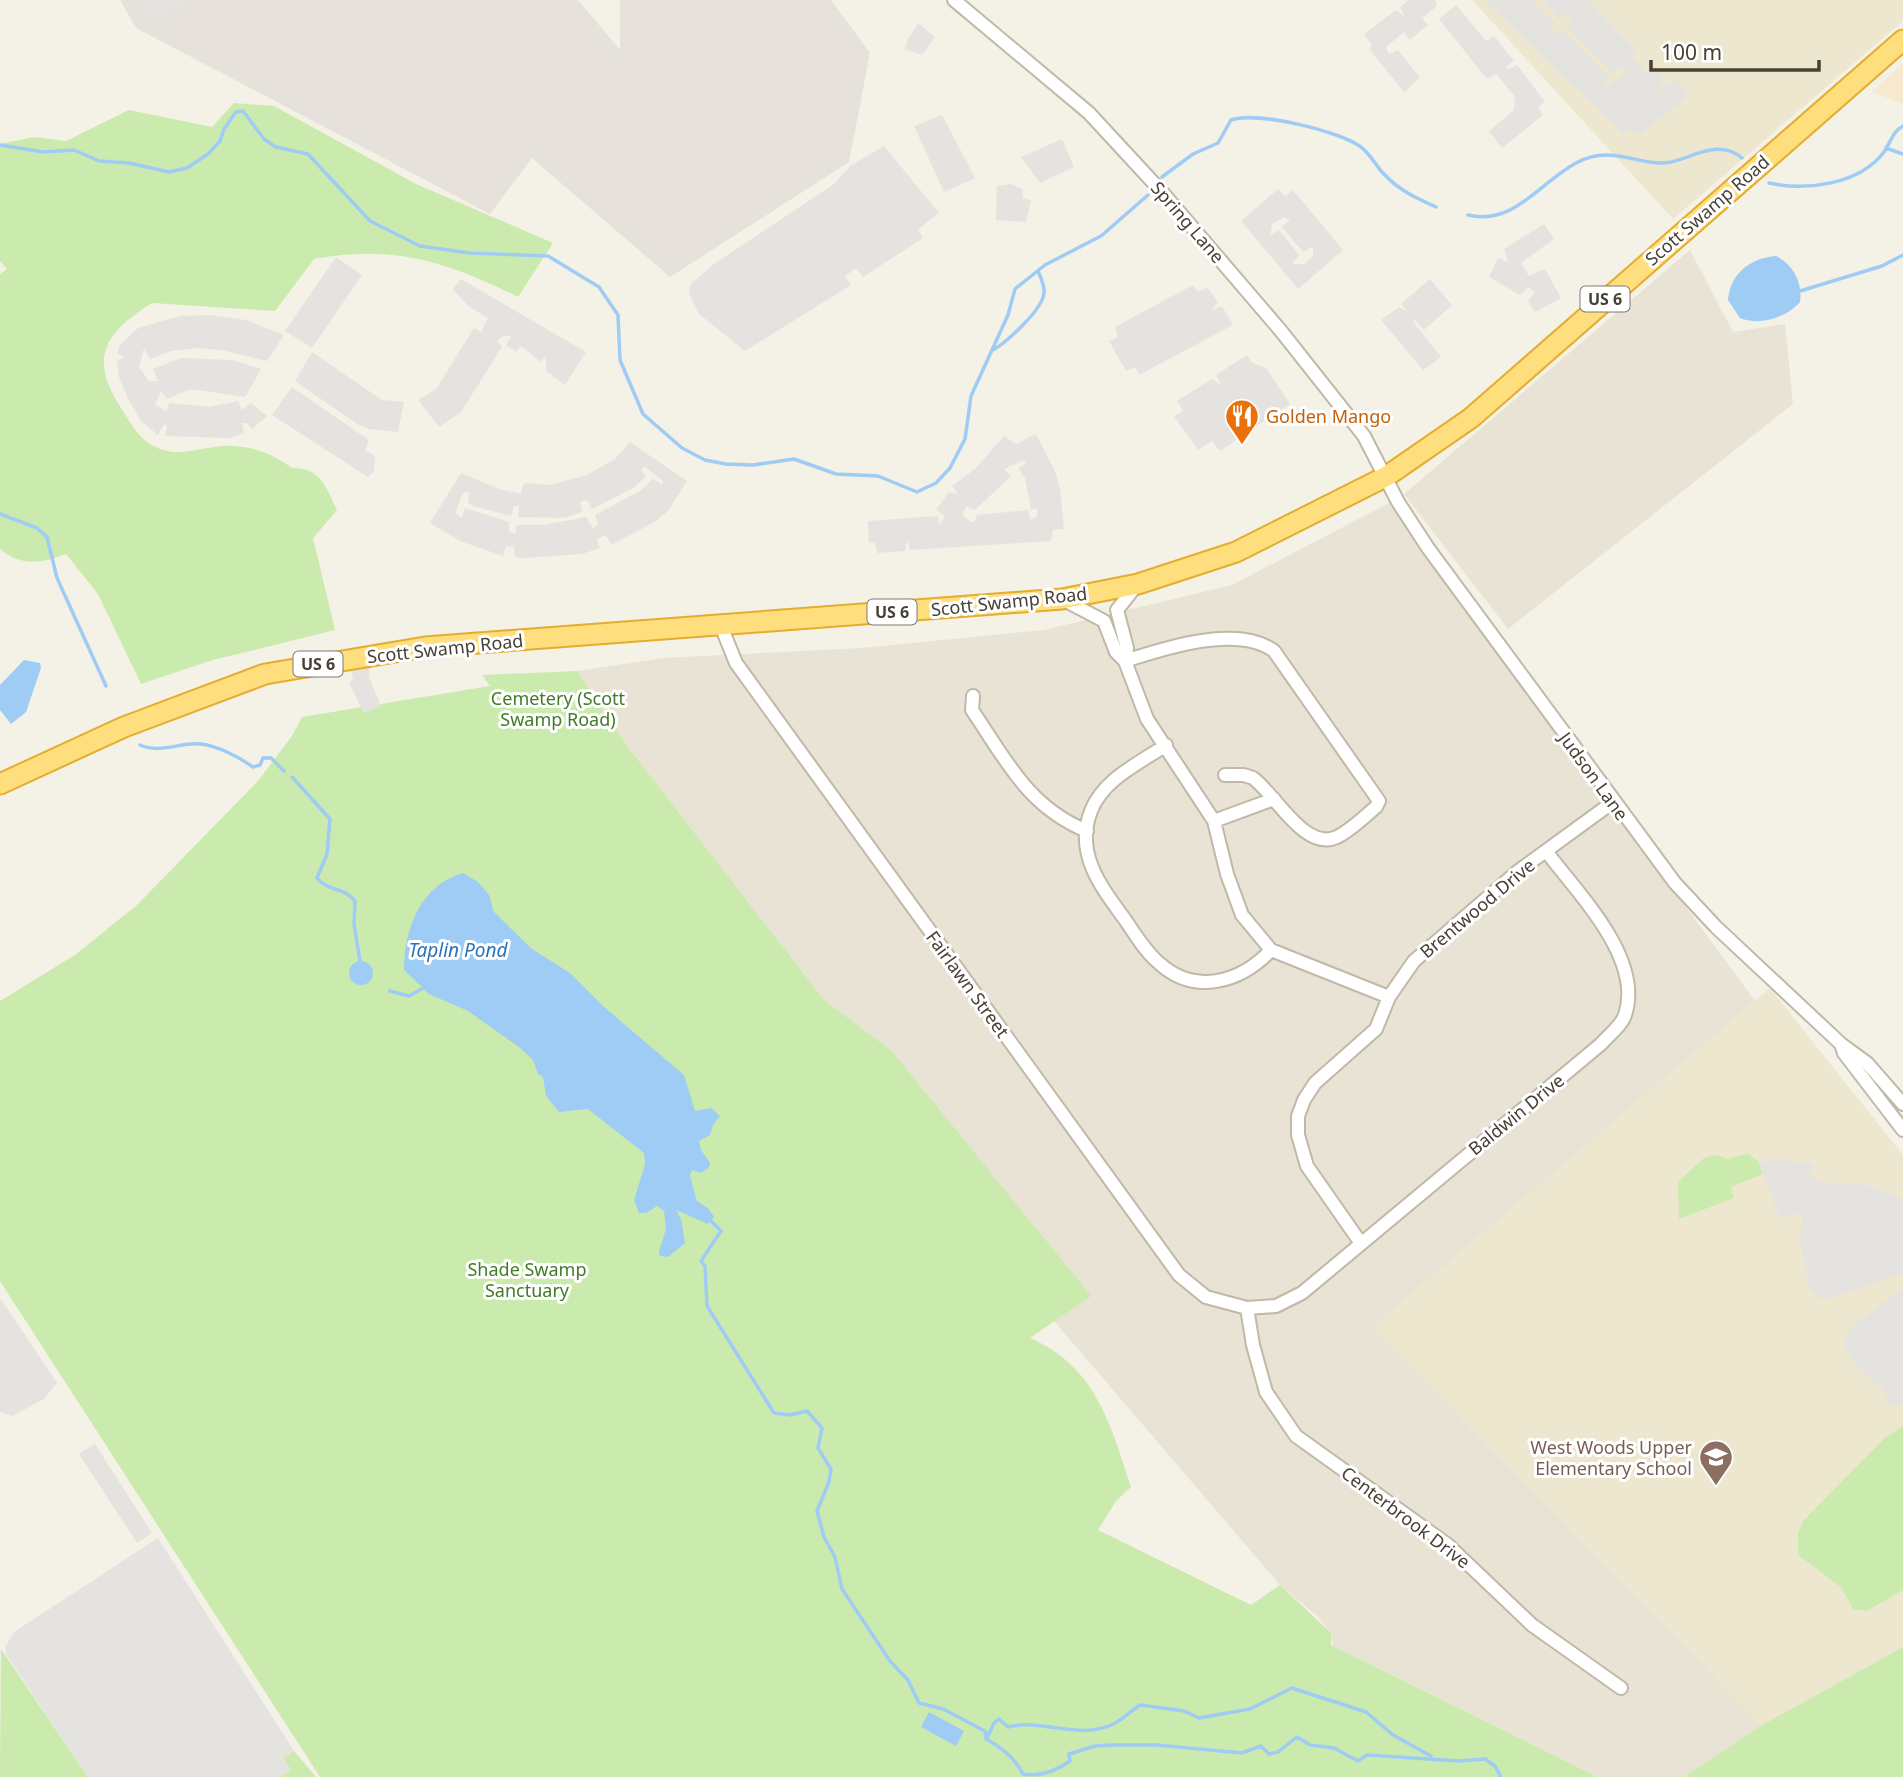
<svg xmlns="http://www.w3.org/2000/svg" width="1903" height="1777" viewBox="0 0 1903 1777" font-family="'Noto Sans',sans-serif">
	<rect width="100%" height="100%" fill="#f4f1e6"/>
	<!-- residential -->
	<path fill="#e8e3d4" d="M1690 250 1733 332 1785 324 1793 404 1508 629 1404 494Z
		M1389 503 1755 1001 1373 1327 1762 1725 1684 1777H1598L1333 1646 1331 1633 1317 1616 1280 1585 1054 1321 1090 1296 892 1051 824 1000 628 747 577 671 664 658 862 648 1044 630 1232 585Z"/>
	<!-- commercial -->
	<path fill="#f7e9d0" d="M1903 63V104L1872 92Z"/>
	<!-- industrial -->
	<path fill="#e6e2db" d="M120 0H578L620 50V0H831L870 53 849 162 670 277 532 158 490 214 136 28Z"/>
	<!-- education -->
	<path fill="#eee7cf" d="M1472 0H1903V21L1673 219Z
		M1770 988 1903 1155V1647L1762 1725 1373 1327Z"/>
	<!-- green -->
	<path fill="#cbeaad" d="M234 103 274 106 416 184 553 243 518 297C448 262 393 244 314 259L275 311 152 303C103 334 88 359 123 411 130 422 138 437 150 444 178 462 205 444 233 446 255 447 275 455 292 468 320 467 326 487 337 510L313 538 335 630 213 660 141 684 98 594 66 554C44 563 20 567 0 549V274L7 269 0 261V144L34 137 66 141 129 110 212 127Z
		M577 671 628 747 824 1000 892 1051 1091 1296 1030 1338C1096 1367 1110 1423 1131 1487L1116 1501 1098 1530 1251 1605 1280 1585 1331 1633V1645L1598 1777H320L0 1281V1001L75 955 137 905 258 781 292 736 302 717 490 686 482 675Z
		M1748 1153 1758 1161 1763 1174 1731 1187 1734 1198 1679 1219 1678 1182 1704 1158 1716 1155 1728 1159Z
		M1903 1426V1590L1867 1611 1853 1609 1841 1587 1798 1555V1533L1803 1521 1885 1438Z
		M1903 1647V1777H1684L1762 1725Z
		M1 1649 88 1777H0Z
		M294 1751 316 1777H280L291 1770 283 1758Z"/>
	<!-- parking -->
	<path fill="#e5e3df" fill-rule="evenodd" d="M141 0H187L153 21Z
		M1409 0H1435L1437 6 1422 18 1428 25 1410 40 1404 32 1386 47 1389 54 1398 50 1420 78 1404 92 1370 50 1371 44 1364 34 1396 10 1405 17 1400 7Z
		M1485 0H1532L1555 23 1551 33 1556 34 1562 30 1610 76 1604 82 1608 86 1623 75 1625 69 1620 67 1614 73 1566 26 1571 20 1570 15 1565 14 1559 19 1544 0H1587L1637 51 1632 57 1647 74 1656 70 1665 81 1658 85 1659 89 1676 79 1689 95 1638 136 1630 130 1624 135Z
		M1456 5 1486 41 1494 36 1514 61 1506 67 1508 70 1517 65 1545 102 1538 107 1543 115 1502 148 1489 131 1514 110 1515 97 1496 74 1487 79 1439 19Z
		M918 23 935 37 922 55 905 49 907 41Z
		M942 115 975 178 944 192 914 126Z
		M1062 139 1074 167 1040 183 1021 157Z
		M884 146 939 213 918 229 923 238 863 277 856 268 845 276 851 285 745 351 699 314 689 293 690 285 714 264 834 184 850 166Z
		M1011 184 1023 189V198L1031 200 1026 222 996 220 997 186Z
		M1278 189 1285 197 1293 190 1343 250 1298 289 1241 221ZM1284 217 1290 220 1282 227 1303 252 1313 246V255L1305 264H1292L1299 255 1279 230 1270 236 1272 224Z
		M1544 224 1554 239 1521 263 1529 276 1545 269 1561 298 1535 312 1528 301 1535 292 1529 287 1520 295 1489 277 1498 258 1508 262 1504 249Z
		M336 257 362 275 312 348 285 331Z
		M461 279 586 352 565 385 546 371V356L541 362 521 346 516 352 506 345 511 336H503L497 341 502 347 461 412 439 427 418 400 436 389 474 328 481 332 488 318 468 306 453 289Z
		M1430 279 1452 305 1424 330 1415 320 1413 322 1441 357 1423 370 1381 320 1399 307 1408 312 1401 304Z
		M1193 285 1198 292 1207 287 1218 302 1211 311 1222 306 1233 325 1139 375 1135 367 1126 371 1109 341 1118 337 1115 327Z
		M209 315 246 320 284 335 267 361 221 350 198 348 171 351 150 359 144 348 139 367 149 381H158L153 369 181 358 233 360 261 369 245 397 191 389 167 399 161 391 155 404 167 412 169 403 210 407 238 401 242 410 251 403 267 416 252 429 247 423H242L244 433 229 438 165 436 167 426 164 424 158 435 140 420 127 396 119 377 117 362 125 356 117 354 119 346 138 328 180 316Z
		M312 352 382 400 404 402 398 432 369 429 357 424 295 381Z
		M1247 355 1252 363 1266 368 1290 404 1220 451 1212 441 1198 450 1174 416 1183 411 1177 401 1212 379 1221 385 1216 375Z
		M292 387 369 440 365 450 375 456 374 471 368 477 272 415Z
		M1036 434 1056 473 1060 489 1064 529 1053 530 1051 541 910 550 907 540 905 551 877 553 875 543H869L868 521 937 516 940 525 945 516 936 510 949 492 958 494 952 486 976 468 1004 436 1016 444ZM1025 460 1026 464 1018 468 1025 478 1031 510 1037 508V516L1030 520 1028 510 977 515 974 523 965 518 963 514 966 506 975 510 1011 476 1004 469Z
		M630 442 687 481 668 511 656 521 611 545 606 535 597 539 600 548 582 554 525 558 515 557 514 547 506 546 503 556 460 541 430 523 461 473 499 489 521 494 524 483 550 485 587 475 615 459ZM644 466 662 480 663 485 653 479 640 491 595 515 598 525 593 528 586 517 544 525H517L515 534 509 532V522L465 508 462 518 455 513 463 493 469 492 468 502 473 506 511 516 514 506H519L518 517 564 518 582 512 580 503 583 501 587 500 592 509 635 487 646 476 641 470Z
		M374 665 369 670V677L381 706 364 713 349 683 353 679 351 670Z
		M1770 1158 1814 1164 1811 1176 1834 1185 1862 1183 1903 1199V1273L1824 1300 1815 1295 1809 1287 1799 1238 1803 1217 1798 1213 1780 1218 1758 1161 1768 1163Z
		M1903 1288V1406H1890L1882 1388 1856 1365 1842 1343 1847 1334 1863 1318Z
		M0 1298 57 1383 44 1399 12 1416 0 1412Z
		M95 1444 152 1533 137 1543 79 1454Z
		M158 1538 294 1751 283 1758 291 1770 280 1777H88L6 1654 5 1647 14 1632Z"/>
	<!-- water -->
	<path fill="#9fccf4" d="M1776 256C1793 264 1803 283 1800 302 1786 318 1760 326 1740 318L1728 300C1730 274 1750 258 1776 256Z
		M24 660 40 663 41 668 26 712 11 724 0 710V685Z
		M463 873 478 882 489 895 494 912 532 949 570 973 603 1006 684 1075 695 1111 711 1108 720 1116 713 1125 710 1135 699 1141 701 1150 710 1163 709 1168 700 1173 692 1170 690 1176 697 1201 709 1209 714 1217 708 1224 676 1210 681 1219 685 1243 668 1257 660 1256 659 1251 666 1229 664 1211 657 1206 646 1213H639L634 1200 645 1164 644 1153 588 1109 559 1112 546 1096 543 1077 538 1074 533 1060 519 1047 468 1011 429 994 404 970C404 928 421 885 463 873Z
		M349 973a12 12 0 1 1 24 0a12 12 0 1 1-24 0Z
		M929 1712 964 1731 956 1746 921 1727Z"/>
	<g fill="none" stroke-linecap="round" stroke-linejoin="round">
		<!-- stream -->
		<path stroke="#9fccf4" stroke-width="3.5" d="M0 145 43 152 74 150 99 161 129 163 169 172 187 168 208 154 220 141 224 129 236 112 243 111 264 139 276 147 308 154 370 221 420 246 470 253 548 256 599 287 618 315 620 360 643 414 682 448 705 460 726 464 753 465 794 459 836 474 878 476 917 492 936 483 950 468 965 439 971 396 1008 315 1015 289 1045 265 1101 236 1148 195
			M1886 148 1903 154
			M1162 177 1193 154 1218 143 1231 120C1256 111 1340 131 1361 147 1370 154 1375 164 1382 172 1398 190 1416 198 1436 207
			M1769 183C1806 191 1859 185 1884 152 1891 142 1892 132 1903 126
			M1468 215C1514 226 1539 183 1576 163 1613 143 1640 168 1671 162 1696 156 1719 139 1742 158
			M1800 291 1882 266 1903 255
			M993 350C1007 342 1043 309 1044 293 1045 286 1041 278 1038 271
			M0 514 37 528 47 537 57 578 106 686
			M140 745C160 754 180 742 201 744 218 746 239 757 253 767L260 765 263 758H271L284 771
			M292 777 330 819 327 854 317 878C327 891 344 887 355 901L354 924 360 961
			M390 991 409 996 425 987
			M710 1220 721 1231 701 1261 705 1266 707 1306 774 1413 790 1415 807 1411 822 1428 818 1448 831 1469 829 1482 817 1511 824 1537 835 1557 842 1589 890 1661 908 1680 919 1703 943 1709 985 1731 986 1739C1003 1748 1015 1758 1023 1774 1040 1777 1056 1771 1070 1761L1069 1754 1095 1746 1112 1745H1157L1242 1753 1261 1746 1269 1754 1278 1752 1297 1737 1310 1745 1334 1748 1358 1761 1367 1755 1459 1761 1485 1759 1495 1766 1501 1777
			M987 1738 994 1723 999 1719 1008 1727C1042 1718 1080 1741 1113 1724 1122 1720 1131 1711 1140 1705L1184 1711 1199 1718 1250 1709 1292 1688 1366 1712 1393 1735 1431 1756"/>
		<!-- minor casing -->
		<g stroke="#c0b9a8" stroke-width="16">
			<path id="minor" d="M954 0 1089 113 1162 192 1281 331 1364 436 1398 502 1428 548 1675 883 1716 927 1841 1044 1867 1063 1903 1104
				M1062 599 1104 621 1116 652 1125 661 1147 719 1214 821 1227 874 1242 915 1271 950 1389 997
				M721 626 736 663 1179 1275 1206 1297 1247 1308 1276 1306 1302 1293 1601 1044C1608 1036 1622 1025 1625 1015 1644 958 1577 893 1546 851
				M1125 661C1165 648 1238 624 1274 651L1379 801 1376 807C1364 817 1351 830 1337 837 1305 852 1276 795 1253 778L1244 775H1225
				M1125 661 1127 648 1117 610 1136 586
				M973 696 972 710C1006 760 1028 807 1087 831
				M1166 745C1140 763 1103 779 1091 811 1074 854 1102 888 1126 921 1136 936 1146 952 1159 963 1195 996 1241 982 1271 950
				M1214 821 1274 799
				M1841 1044 1844 1053 1903 1130
				M1360 1242 1307 1166 1298 1135V1116L1304 1100 1315 1083 1376 1029 1389 997 1414 961 1517 872 1613 802
				M1247 1308 1253 1345 1266 1392 1296 1436 1448 1545 1532 1625 1621 1688"/>
		</g>
		<!-- trunk casing -->
		<g stroke="#e5ad2f" stroke-width="23">
			<path id="trunk" d="M0 784 124 727 265 674 425 647 1062 599 1138 584 1236 552 1387 476 1471 418 1903 40"/>
		</g>
		<!-- minor -->
		<use href="#minor" stroke="#fff" stroke-width="12"/>
		<!-- trunk -->
		<use href="#trunk" stroke="#ffde7d" stroke-width="19"/>
	</g>
	<!-- icons -->
	<defs>
		<g id="restaurant-pin" transform="scale(1.75)"><path d="M0 17L-7.5 6A9.5 9.5 0 1 1 7.5 6Z" fill="#e8710a" stroke="#fff"/><path d="M-5-6h1v4h1v-4h1v4h1v-4h1v5L-1.5 .5V6h-2V.5L-5-1ZM5-6V6H3V1.5H1.5Q1.5-4 5-6Z" fill="#fff"/></g>
		<g id="school-pin" transform="scale(1.75)"><path d="M0 17L-7.5 6A9.5 9.5 0 1 1 7.5 6Z" fill="#8d6e63" stroke="#fff"/><path d="M0-5L7-2L0 1L-7-2ZM-4 1L0 2.5L4 1V4Q0 6-4 4Z" fill="#fff"/></g>
	</defs>
	<g fill-rule="evenodd">
		<use href="#restaurant-pin" x="1242" y="416"/>
		<use href="#school-pin" x="1716" y="1457"/>
	</g>
	<g text-anchor="middle" dominant-baseline="central" stroke-width="6" stroke-linejoin="round" paint-order="stroke">
		<!-- shield labels -->
		<g fill="#fff" stroke="#7e7a72" stroke-width="2">
			<rect x="1580.5" y="286.5" width="49" height="25" rx="5"/>
			<rect x="867.5" y="599.5" width="49" height="25" rx="5"/>
			<rect x="293.5" y="651.5" width="49" height="25" rx="5"/>
		</g>
		<g font-size="16" font-weight="bold" fill="#474135">
			<text x="1605" y="299">US 6</text>
			<text x="892" y="612">US 6</text>
			<text x="318" y="664">US 6</text>
		</g>
		<!-- street labels -->
		<g font-size="18" fill="#474135" stroke="#fff">
			<text transform="translate(1707 210) rotate(-41)">Scott Swamp Road</text>
			<text transform="translate(1188 222) rotate(49)">Spring Lane</text>
			<text transform="translate(1009 601) rotate(-6)">Scott Swamp Road</text>
			<text transform="translate(445 648) rotate(-6)">Scott Swamp Road</text>
			<text transform="translate(1594 776) rotate(54)">Judson Lane</text>
			<text transform="translate(1477 908) rotate(-40)">Brentwood Drive</text>
			<text transform="translate(968 984) rotate(54)">Fairlawn Street</text>
			<text transform="translate(1516 1114) rotate(-39)">Baldwin Drive</text>
			<text transform="translate(1406 1517) rotate(37)">Centerbrook Drive</text>
		</g>
		<!-- food labels -->
		<g font-size="18" fill="#c56008" stroke="#fff" text-anchor="start">
			<text x="1266" y="416">Golden Mango</text>
		</g>
		<!-- park labels -->
		<g font-size="18" fill="#417c25" stroke="#fff">
			<text x="558" y="698">Cemetery (Scott<tspan x="558" dy="21">Swamp Road)</tspan></text>
			<text x="527" y="1269">Shade Swamp<tspan x="527" dy="21">Sanctuary</tspan></text>
		</g>
		<!-- education labels -->
		<g font-size="18" fill="#785e54" stroke="#fff" text-anchor="end">
			<text x="1692" y="1447">West Woods Upper<tspan x="1692" dy="21">Elementary School</tspan></text>
		</g>
		<!-- water labels -->
		<g font-size="19" font-style="italic" fill="#2873b9" stroke="#fff">
			<text x="458" y="950">Taplin Pond</text>
		</g>
	</g>
	<!-- scale -->
	<path d="M1651 60v10h168v-10" fill="none" stroke="#474135" stroke-width="3.5"/>
	<text x="1661" y="60" font-size="21" fill="#474135" stroke="#ffffff" stroke-width="5" paint-order="stroke">100 m</text>
</svg>
